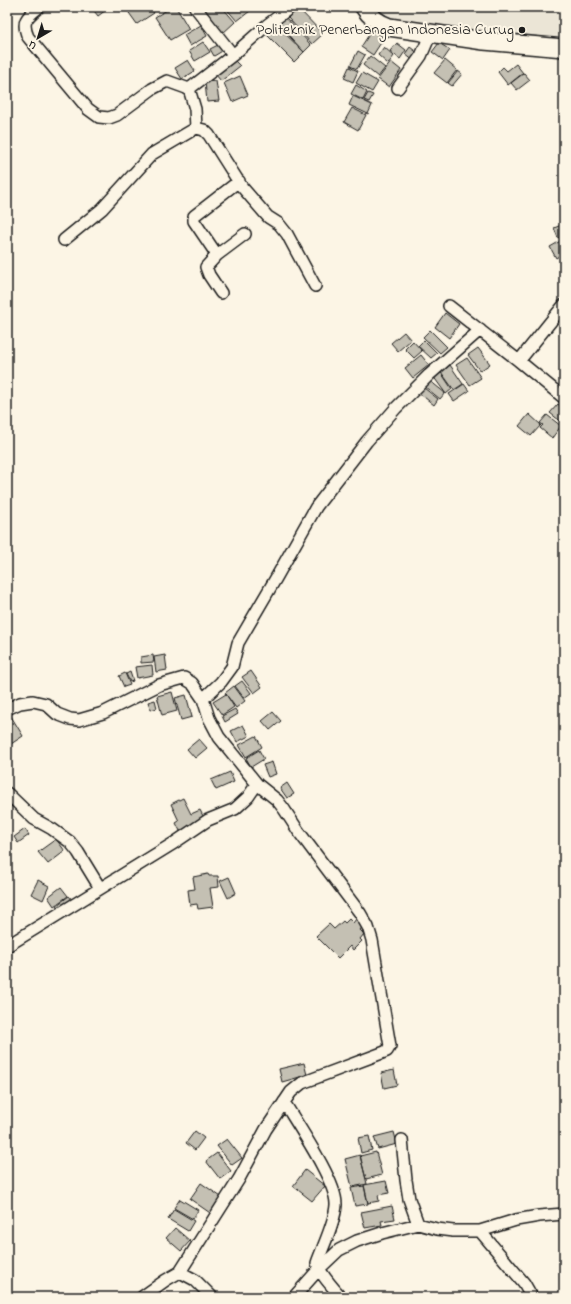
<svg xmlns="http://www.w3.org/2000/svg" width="571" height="1304" viewBox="0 0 571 1304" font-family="'Indie Flower',sans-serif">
	<rect width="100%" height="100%" fill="#fcf5e5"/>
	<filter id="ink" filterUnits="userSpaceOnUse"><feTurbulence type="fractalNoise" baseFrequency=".025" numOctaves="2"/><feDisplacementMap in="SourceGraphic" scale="8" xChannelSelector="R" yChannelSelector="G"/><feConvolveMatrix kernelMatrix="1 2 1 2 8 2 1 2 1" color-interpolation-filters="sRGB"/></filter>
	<g filter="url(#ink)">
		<!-- built -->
		<path fill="#ebe5d6" d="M376 7H564V39L395 22Z"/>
		<!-- building -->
		<path fill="#c4c0b3" stroke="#1c1c1c" d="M91 7H110L98 16Z
			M131 7H150L154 13 137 24 127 10Z
			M172 7H176L189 29 170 40 155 17Z
			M200 7H222L235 22 222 34Z
			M225 7H246L250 11 237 21Z
			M298 8 323 34 312 44 288 18Z
			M286 18 311 45 304 52 279 25Z
			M201 25 207 36 190 46 184 35Z
			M277 26 304 52 294 62 267 35Z
			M372 30 384 38 373 55 361 47Z
			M203 42 210 52 195 61 189 51Z
			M397 43 406 50 400 59 390 51Z
			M439 43 450 50 443 60 432 52Z
			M220 44 224 50 214 56 210 49Z
			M384 47 394 56 388 64 378 55Z
			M410 47 419 54 414 61 405 54Z
			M358 51 365 55 357 69 350 66Z
			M370 56 385 68 378 77 363 65Z
			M233 59 240 66 221 81 215 74Z
			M188 60 195 71 182 79 175 68Z
			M445 60 457 70 447 83 434 73Z
			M391 62 401 70 389 87 378 79Z
			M516 64 523 73 508 85 498 72 503 67 507 71Z
			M349 67 358 71 353 82 344 78Z
			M458 71 462 74 452 86 448 83Z
			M362 73 378 82 372 92 356 83Z
			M524 73 530 80 517 90 511 83Z
			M240 76 248 95 232 102 224 83Z
			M216 81 219 101 207 102 205 82Z
			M356 85 367 92 363 100 351 94Z
			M368 93 373 95 369 102 364 100Z
			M353 96 372 105 368 114 349 105Z
			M352 108 366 115 358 130 344 122Z
			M564 224V235L558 238 554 228Z
			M564 239V253L556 258 550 247Z
			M445 313 459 324 449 338 435 327Z
			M430 330 447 347 440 353 423 337Z
			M404 332 411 340 398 351 391 343Z
			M424 340 437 353 431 358 418 346Z
			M413 341 422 351 414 358 405 349Z
			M478 348 490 364 480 371 468 355Z
			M421 355 429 365 413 378 405 368Z
			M467 358 481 378 470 385 456 365Z
			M450 365 463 384 454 390 441 372Z
			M440 371 452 389 446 394 433 376Z
			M429 380 445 393 440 399 424 386Z
			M464 384 469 391 454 401 449 394Z
			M424 388 438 399 434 405 419 393Z
			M558 404 564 409V424L550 413Z
			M529 414 541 425 531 436 519 426Z
			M547 415 561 426 552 438 540 428 543 425 540 423Z
			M153 655 154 662 141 663V657Z
			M165 655 167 670 156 672 154 657Z
			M152 665 153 675 137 678 135 667Z
			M251 671 262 687 254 693 242 677Z
			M130 672 133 681 130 682 126 674Z
			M125 673 130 685 124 687 119 676Z
			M242 681 251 693 244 698 235 686Z
			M234 686 245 701 236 708 225 693Z
			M172 692 177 711 162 715 157 696Z
			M226 694 234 707 222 715 213 702Z
			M186 695 192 717 181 720 175 698Z
			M155 700 157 708 151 710 148 702Z
			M235 709 238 714 225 722 222 716Z
			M273 712 281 721 270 730 262 721Z
			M9 713 23 736 11 744 7 738V714Z
			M243 725 249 736 237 742 231 731Z
			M256 736 262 747 246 757 239 745Z
			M199 739 207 748 195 758 187 749Z
			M259 750 264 759 251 767 246 758Z
			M272 762 276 774 268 777 263 765Z
			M230 772 234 782 216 790 211 780Z
			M287 783 294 794 287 798 280 788Z
			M183 798 191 814 200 810 205 820 181 833 176 823 179 821 171 804Z
			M25 829 29 835 18 843 14 837Z
			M56 839 65 851 48 864 38 852Z
			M208 874 209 876H218L219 887 210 888 213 907 198 909 197 904 190 905 188 890 195 889 193 877Z
			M229 877 236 893 228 898 220 881Z
			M38 880 49 886 43 900 31 894Z
			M61 887 68 896 54 906 48 897Z
			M69 896 74 902 61 912 57 905Z
			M349 919 353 923 356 919 364 925 360 930 364 934 360 939 362 941 353 950 350 946 338 958 316 936 329 924 334 929 343 921 345 923Z
			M304 1063 307 1075 282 1082 279 1069Z
			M394 1070 397 1085 384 1088 381 1073Z
			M195 1131 204 1138 195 1150 186 1143Z
			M394 1132 397 1144 378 1149 374 1137Z
			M369 1136 372 1150 361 1153 358 1138Z
			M227 1139 242 1158 232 1165 217 1146Z
			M376 1152 382 1175 366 1179 360 1156Z
			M217 1153 231 1171 220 1179 206 1161Z
			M360 1155 367 1184 352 1187 345 1159Z
			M305 1170 325 1186 312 1201 293 1186Z
			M386 1181 389 1193 378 1195 379 1201 368 1203 364 1185Z
			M201 1183 224 1199 213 1215 190 1199Z
			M364 1186 368 1204 355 1206 351 1188Z
			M180 1199 198 1210 193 1219 174 1208Z
			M392 1206 395 1219 381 1221 382 1225 365 1228 361 1212Z
			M174 1209 194 1221 188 1231 168 1219Z
			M175 1228 190 1241 181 1251 166 1238Z"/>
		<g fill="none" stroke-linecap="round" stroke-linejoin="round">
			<!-- minor casing -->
			<g stroke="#1c1c1c" stroke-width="14">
				<path id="minor" d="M39 7C27 17 21 21 28 37L88 109 99 117 109 118 117 115 152 89 167 81 189 89
					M195 7 233 55
					M398 88 421 56 431 33
					M196 128 204 130 209 135 242 187 268 217 279 224 287 234 315 286
					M64 240 102 209 152 154 196 128 195 109 189 89 233 55 267 25 291 7
					M217 255 245 234
					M221 293 209 275 206 267 217 255 194 221V216L239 181
					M449 306 519 361 564 398
					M519 361 564 305
					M203 699 221 682 232 667 238 643 276 578 316 507 367 441 396 408 429 375 480 330
					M7 709 20 703 33 701 46 704 57 714 70 719 79 720 103 713 159 685 184 678 192 683 203 699 209 718 219 737 257 784 277 800 284 809 299 832 360 913 368 927 372 940 390 1046 387 1051 382 1053 302 1083 291 1092 266 1129 239 1179 180 1272 166 1280 142 1297
					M7 793 34 819 52 829 70 842 78 852 100 888
					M7 946 174 843 208 820 235 809 248 797 257 784
					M284 1102C297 1124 337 1182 336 1205 335 1222 323 1246 317 1263 321 1276 333 1287 341 1297
					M402 1140 406 1180 409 1199 418 1224
					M480 1231 524 1283 532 1297
					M180 1272 195 1280 212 1297
					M294 1297 319 1269 339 1250 357 1241 382 1233 418 1224 437 1229 453 1231H480L516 1220 539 1216 564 1214"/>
			</g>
			<!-- primary casing -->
			<g stroke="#1c1c1c" stroke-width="20">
				<path id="primary" d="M364 7C370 17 378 23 389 27L484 41 564 48"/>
			</g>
			<!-- minor -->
			<use href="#minor" stroke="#fcf5e5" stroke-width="11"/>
			<!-- primary -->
			<use href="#primary" stroke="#fcf5e5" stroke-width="17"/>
		</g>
	</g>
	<!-- markers -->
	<circle fill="#1c1c1c" stroke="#fcf5e5" stroke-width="1.5" cx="522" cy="30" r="4"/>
	<g text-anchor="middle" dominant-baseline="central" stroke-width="4" stroke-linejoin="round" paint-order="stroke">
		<!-- poi labels -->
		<g font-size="16" fill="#1c1c1c" stroke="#fcf5e5" text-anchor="end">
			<text x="514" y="30">Politeknik Penerbangan Indonesia Curug</text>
		</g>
	</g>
	<!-- margin -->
	<rect width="571" height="1304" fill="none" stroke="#fcf5e5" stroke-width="24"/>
	<rect x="12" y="12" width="547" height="1280" fill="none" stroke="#1c1c1c" stroke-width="1.5" filter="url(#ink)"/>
	<!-- north arrow -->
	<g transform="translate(38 38) rotate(218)" stroke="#fcf5e5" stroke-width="3" paint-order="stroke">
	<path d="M0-3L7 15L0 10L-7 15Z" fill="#1c1c1c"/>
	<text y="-6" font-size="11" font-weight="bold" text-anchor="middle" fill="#1c1c1c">U</text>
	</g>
</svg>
